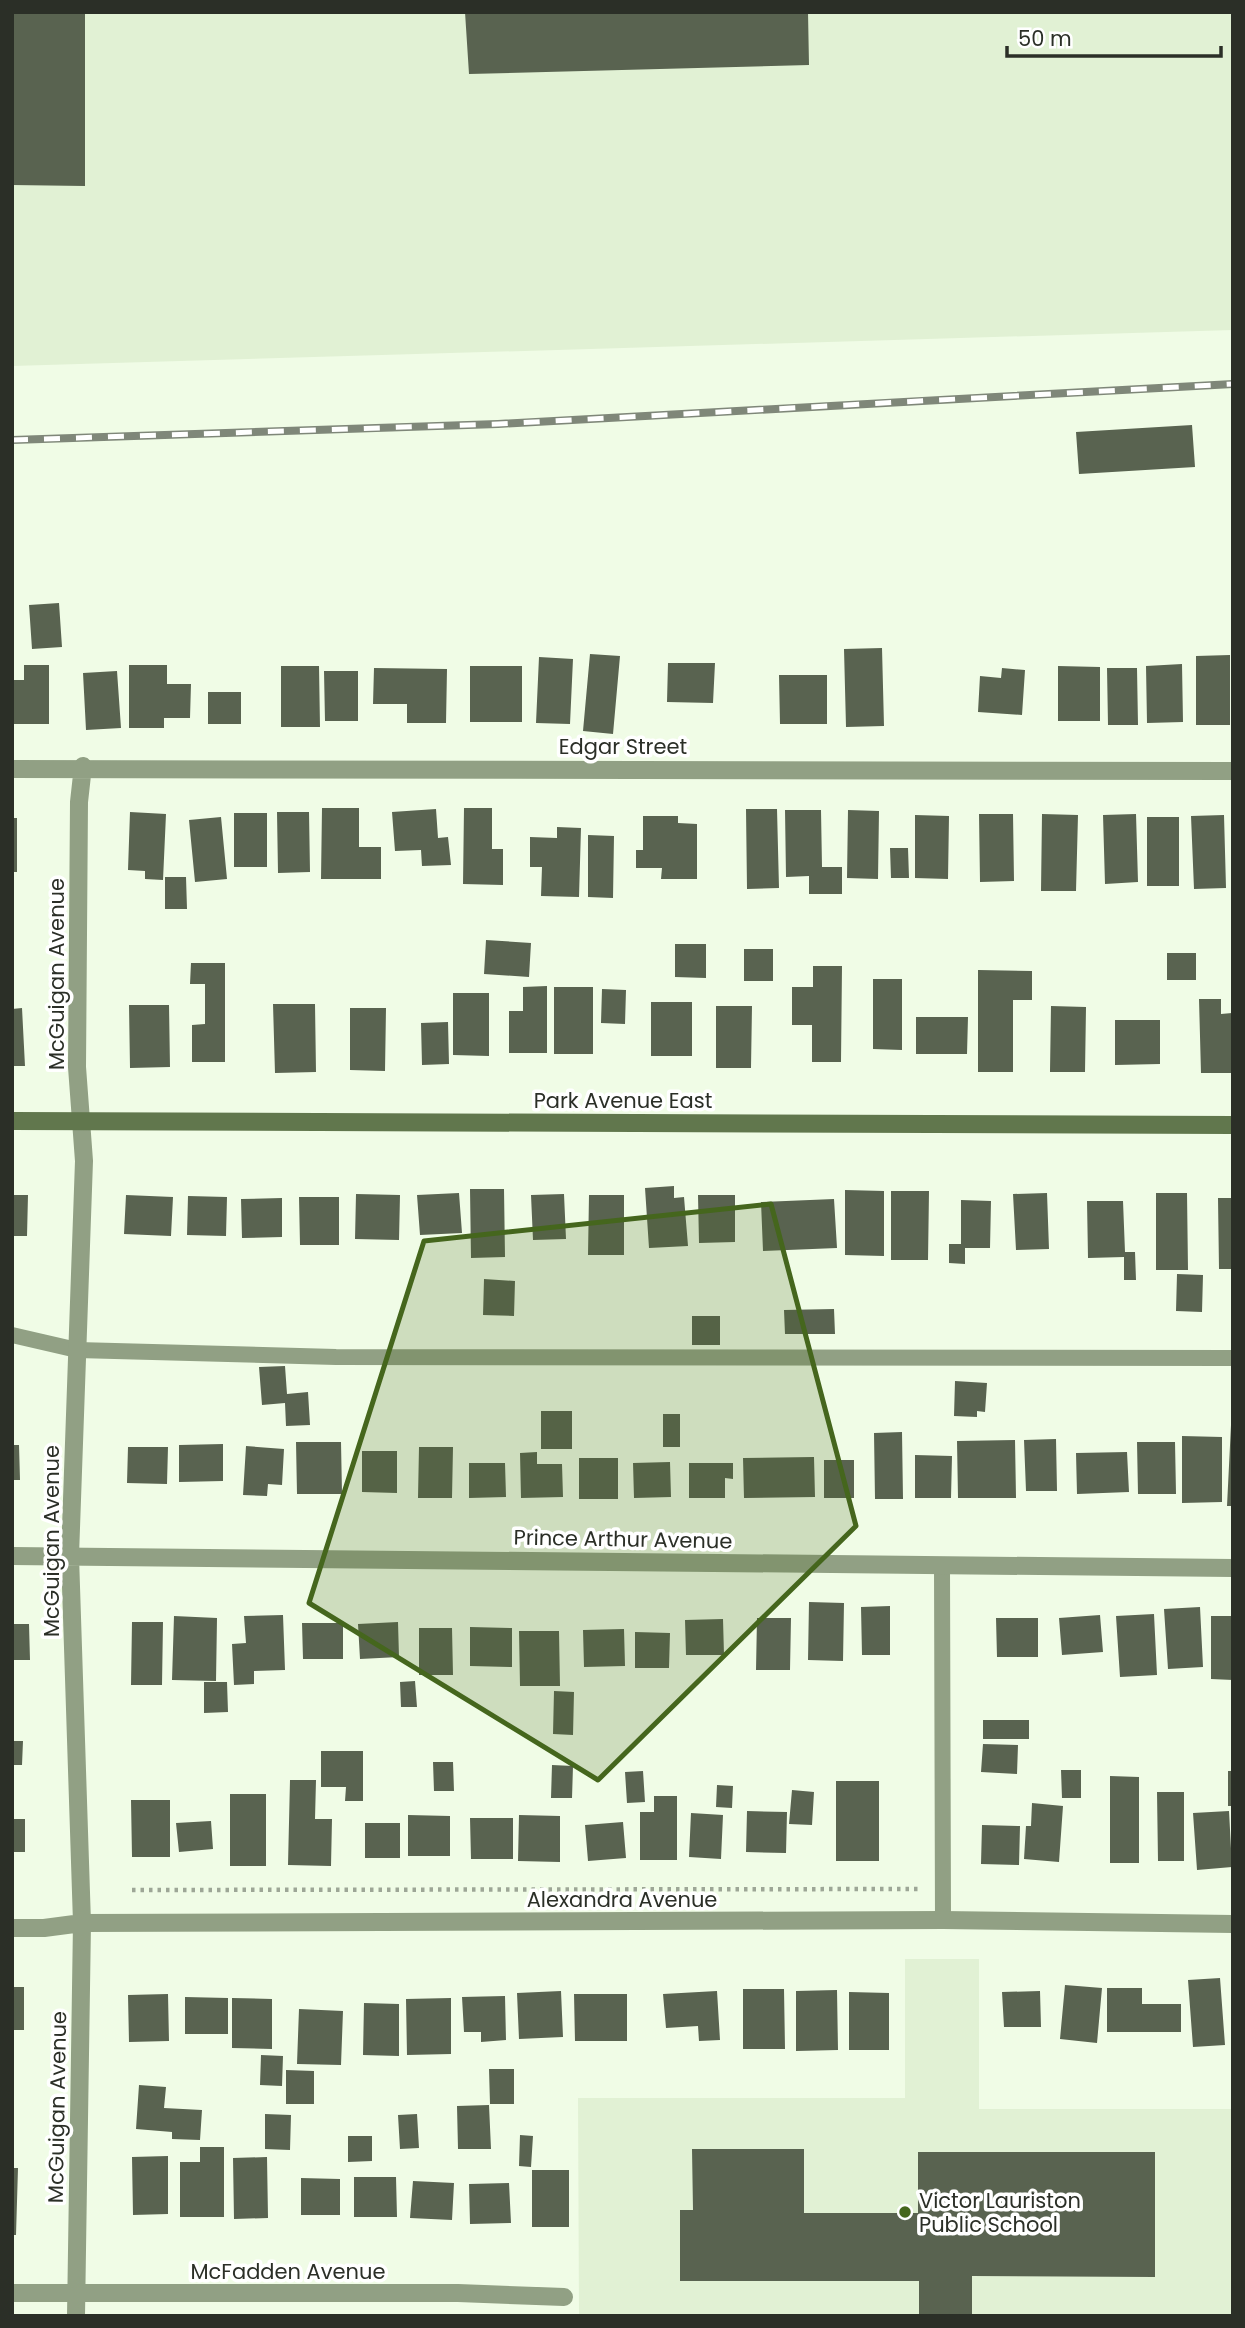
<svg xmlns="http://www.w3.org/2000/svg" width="1245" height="2328" viewBox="0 0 1245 2328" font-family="Poppins,sans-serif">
	<rect width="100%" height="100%" fill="#f0fce6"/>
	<!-- built -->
	<path fill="#e1f1d4" d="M12 12H1233V330L12 366Z
		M905 1959H979V2109H1233V2316H579L578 2098H905Z"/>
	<!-- building -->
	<path fill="#596350" d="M12 12H85V186L12 185Z
		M465 12H808L809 65 469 74Z
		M1192 425 1195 467 1079 474 1076 432Z
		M59 603 62 647 32 649 29 605Z
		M882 648 884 726 846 727 844 649Z
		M590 654 620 656 613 734 583 731Z
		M1230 655V725H1196V656Z
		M539 657 573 659 570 724 536 723Z
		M668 663H715L713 703 667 702Z
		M1182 664 1183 722 1147 723 1146 666Z
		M24 665H49V724H13L14 680H24Z
		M129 665H167V684H191L190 718H164V728H129Z
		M281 666H319L320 727H281Z
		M470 666H522V722H470Z
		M1058 666 1100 667V721H1058Z
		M374 668 447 669 446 723H407V704H373Z
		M1002 668 1025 670 1022 715 978 712 980 676 1001 678Z
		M1107 668H1137L1138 725H1108Z
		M117 671 121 728 86 730 83 673Z
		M324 671H358V721H325Z
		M779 675H827V724H780Z
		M208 692H241V724H208Z
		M322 808H359V847H381V879H321Z
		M464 808H492V849H503V885L463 884Z
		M436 809 438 838 448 837 451 865 422 866 421 850 395 851 392 812Z
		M746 809H777L779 888 747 889Z
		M785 810H821L822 867H842V894H809V876L786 877Z
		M848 810 879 811 878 879 847 878Z
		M130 812 166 814 163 880 145 879V871L128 870Z
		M277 812H309L310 872 278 873Z
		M234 813H267V867H234Z
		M979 814H1013L1014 881 980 882Z
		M1042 814 1078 815 1076 891H1041Z
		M1136 814 1138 882 1105 884 1103 815Z
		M915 815 949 816 948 879 915 878Z
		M1224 815 1226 888 1194 889 1191 816Z
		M643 816H678V823L697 824V879H661L662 868H636V850H643Z
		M221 817 227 879 195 882 189 820Z
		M1147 817H1179V886H1147Z
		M12 818H17V872H12Z
		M557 827 581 828 579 897 541 896 542 867H530V837L557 838Z
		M588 835 614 836 613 898 588 897Z
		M890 848H908L909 878H891Z
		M165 877H186L187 909H165Z
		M486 940 531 943 529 977 484 974Z
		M675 944H706V978L675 977Z
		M744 949H773V981H744Z
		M1167 953H1196V980H1167Z
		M191 963H225V1062H192V1025L205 1024V984H190Z
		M813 966H842L841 1062H812V1025H792V987H813Z
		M978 970 1032 971V1000H1013V1072H978Z
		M873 979H902V1050L873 1049Z
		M547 986V1053H509V1011H523V987Z
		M554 987H593V1054H554Z
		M602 989 626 990 625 1024 601 1023Z
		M453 993H489V1056L453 1055Z
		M1199 999H1221V1014L1232 1013 1233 1073H1201Z
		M651 1002H692V1056H651Z
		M273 1004H315L316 1072 275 1073Z
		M129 1005H169L170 1067 130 1068Z
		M716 1006H752L751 1068H716Z
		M1051 1006 1086 1007 1085 1072H1050Z
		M22 1008 25 1066H12V1009Z
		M350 1008H386L385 1071 350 1070Z
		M916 1017H968L967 1054H916Z
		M1115 1020H1160V1064L1115 1065Z
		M448 1022 449 1064 422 1065 421 1023Z
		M674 1186V1198L684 1197 688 1246 649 1248 645 1188Z
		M470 1189H504L505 1257 471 1258Z
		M845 1190 884 1191V1256L845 1255Z
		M891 1191H929L928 1260H891Z
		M459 1193 462 1233 420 1235 417 1195Z
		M1047 1193 1049 1249 1016 1250 1013 1194Z
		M1156 1193H1187L1188 1270H1156Z
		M356 1194 400 1195 399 1240 355 1239Z
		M564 1194 566 1239 533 1240 531 1195Z
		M12 1195H28L27 1236H12Z
		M126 1195 173 1197 171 1236 124 1234Z
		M589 1195H624V1255H588Z
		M698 1195H735V1242L699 1243Z
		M188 1196 227 1197 226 1236 187 1235Z
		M299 1197H339V1245H300Z
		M282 1198V1237L242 1238 241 1199Z
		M1218 1198H1233V1269H1219Z
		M834 1199 837 1248 763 1251 761 1202Z
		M961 1200 991 1201 990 1248H965V1264L949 1263V1244H961Z
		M1087 1201H1123L1125 1252H1135L1136 1280H1124V1257L1088 1258Z
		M1177 1274 1203 1275 1202 1312 1176 1311Z
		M484 1279 515 1281 514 1316 483 1315Z
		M834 1309 835 1334H785L784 1310Z
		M692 1316H720V1345H692Z
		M285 1366 287 1394 308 1392 310 1425 286 1426 285 1403 262 1405 259 1367Z
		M955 1381 987 1383 985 1412 977 1411V1417L954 1416Z
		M541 1411H572V1449H541Z
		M663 1414H680V1447H663Z
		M1231 1425H1233V1506H1227Z
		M902 1432 903 1499H875L874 1433Z
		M1182 1436 1222 1437V1502L1182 1503Z
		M1056 1439 1057 1491H1026L1024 1440Z
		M1015 1440 1016 1498H958L957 1441Z
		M296 1442H341L342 1494H297Z
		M1137 1442H1175L1176 1494H1138Z
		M223 1444V1481L179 1482V1445Z
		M12 1445H19L20 1480H12Z
		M246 1446 284 1449 282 1485 268 1484 267 1496 243 1495Z
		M128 1447H168L167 1484 127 1483Z
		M419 1447H453L452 1498H418Z
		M362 1451H397V1493L362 1492Z
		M537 1452V1464H562L563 1497 521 1498 520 1453Z
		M1127 1452 1129 1492 1077 1494 1076 1453Z
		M915 1455 952 1456 951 1498H915Z
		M814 1457 815 1497 744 1498 743 1458Z
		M579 1458H618V1499H579Z
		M824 1460H854V1498H824Z
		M670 1462 671 1497 634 1498 633 1463Z
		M469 1463H505L506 1497 469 1498Z
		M689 1463H733V1479L725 1478V1498H689Z
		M809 1602 844 1603 843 1661 808 1660Z
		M890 1606V1655H862L861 1607Z
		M1200 1607 1203 1667 1168 1669 1164 1609Z
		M1154 1614 1157 1675 1120 1677 1116 1616Z
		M283 1615 285 1670 254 1671V1684L234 1685 232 1644 246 1643 244 1616Z
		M1100 1615 1103 1652 1062 1655 1059 1618Z
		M174 1616 217 1618 216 1681 172 1680Z
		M1211 1616H1233V1680L1211 1679Z
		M757 1618H791L790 1670H756Z
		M996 1618H1038V1657H997Z
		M723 1619 724 1655H686L685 1620Z
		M132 1622H163L162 1685H131Z
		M398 1622 399 1657 360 1659 358 1624Z
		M302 1623H343V1659H303Z
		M12 1624H29L30 1660H12Z
		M470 1627 512 1628V1667L470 1666Z
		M419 1628H452L453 1675H419Z
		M624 1629 625 1666 584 1667 583 1630Z
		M519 1631H559L560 1686H520Z
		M635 1632 670 1633 669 1668H635Z
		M415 1681 417 1707H401L400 1682Z
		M204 1682H227L228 1712 204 1713Z
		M554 1691 574 1692 573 1735 553 1734Z
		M983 1720H1029V1739H983Z
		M12 1741H23L22 1765H12Z
		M983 1744 1018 1745 1017 1774 981 1772Z
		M321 1751H363V1801H345L346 1787H321Z
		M433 1762H453L454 1791H434Z
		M552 1765 573 1766 572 1798H551Z
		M1061 1770H1081V1798H1062Z
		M643 1771 645 1802 627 1803 625 1772Z
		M1228 1771H1233V1806H1228Z
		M1110 1776 1139 1777V1863H1110Z
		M290 1780H316L315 1819H332L331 1866 288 1865Z
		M836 1781H879V1861H836Z
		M717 1785 733 1786 732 1808 716 1807Z
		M792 1790 814 1792 812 1825 789 1824Z
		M1157 1792H1184V1861H1158Z
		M230 1794H266V1866H230Z
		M654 1796H677V1860H640V1812H654Z
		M131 1800H170V1857H132Z
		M1032 1803 1063 1806 1059 1862 1024 1859 1026 1826H1031Z
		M747 1811 787 1812 786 1853 746 1852Z
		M1229 1811 1232 1867 1197 1870 1193 1813Z
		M691 1813 723 1815 721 1859 689 1857Z
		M408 1815 450 1816V1856H408Z
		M519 1815 560 1816V1862L518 1861Z
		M470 1818H513V1859H471Z
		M12 1819H25V1852H12Z
		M211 1821 213 1849 179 1852 176 1823Z
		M623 1822 626 1858 588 1861 585 1825Z
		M365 1823H400V1858H365Z
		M982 1825 1020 1826 1019 1865 981 1864Z
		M1220 1978 1225 2045 1193 2047 1188 1980Z
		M1065 1985 1102 1988 1097 2043 1060 2039Z
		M12 1987H24V2030H12Z
		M1107 1988H1142V2004H1181V2032H1107Z
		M743 1989H784L785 2049H743Z
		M837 1990 838 2050 796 2051V1991Z
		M561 1991 563 2037 519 2039 517 1993Z
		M717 1991 720 2040 699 2041 698 2026 666 2028 663 1994Z
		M1040 1991 1041 2027H1004L1002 1992Z
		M849 1992 889 1993V2050H849Z
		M168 1994 169 2041 129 2042 128 1995Z
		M574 1994H627V2041H575Z
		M505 1996 506 2040 481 2042V2032H464L462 1997Z
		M185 1997 228 1998V2034H185Z
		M232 1998 272 1999V2049L232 2048Z
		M451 1998V2054L407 2055 406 1999Z
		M364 2003 399 2004V2056L363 2055Z
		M299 2009 343 2011 341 2065 297 2064Z
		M261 2055 283 2056 282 2086 260 2085Z
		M489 2069H514V2104H490Z
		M286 2070 314 2071V2104H286Z
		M139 2085 166 2087 164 2108 202 2110 200 2140 172 2139V2132L136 2129Z
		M489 2105 491 2149H458L457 2106Z
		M265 2114 291 2115 290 2150 265 2149Z
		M417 2114 419 2148 400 2149 398 2115Z
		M520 2135 533 2136 531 2167 519 2166Z
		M348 2136H372V2161L348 2162Z
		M200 2147H224V2217H180V2162H200Z
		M692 2149H804V2213H918V2152H1155V2277L972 2276V2316H919V2281H680V2210H693Z
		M168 2156V2214L133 2215 132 2157Z
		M267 2157 268 2218 234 2219 233 2158Z
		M12 2168H18L16 2235H12Z
		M532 2170H569V2227H532Z
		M354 2177H396L397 2217H354Z
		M301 2178 340 2179V2215H301Z
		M413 2181 454 2183 452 2220 410 2218Z
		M509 2183 511 2223 470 2224 469 2184Z"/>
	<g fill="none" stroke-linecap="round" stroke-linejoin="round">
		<!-- path -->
		<path stroke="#9da696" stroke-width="4.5" stroke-dasharray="3.5 5" stroke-linecap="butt" d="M132 1890 922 1889"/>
		<!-- lane -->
		<path stroke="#91a084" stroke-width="16" d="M12 1335 77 1350 336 1357 1233 1358
			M942 1566 943 1920"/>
		<!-- street -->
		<path stroke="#91a084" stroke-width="18" d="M12 769 1233 771
			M12 1556 1233 1568
			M12 1928H44L82 1923 943 1920 1233 1924
			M12 2293H458L564 2297
			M76 2316 82 1923 70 1556 84 1161 77 1067 79 802 83 766"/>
		<!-- secondary -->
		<path stroke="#61774d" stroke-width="18" d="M12 1121 1233 1125"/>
		<!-- rail casing -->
		<g stroke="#7f8779" stroke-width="8">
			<path id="rail" d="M12 440 498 424 1233 384"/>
		</g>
		<!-- rail -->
		<use href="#rail" stroke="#fff" stroke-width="5" stroke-dasharray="16" stroke-linecap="butt"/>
	</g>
	<!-- marked area -->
	<path fill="#45661d" fill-opacity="0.2" stroke="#45661d" stroke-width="5" stroke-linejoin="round" d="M771 1204 856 1526 598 1780 309 1603 424 1241Z"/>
	<!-- markers -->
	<circle fill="#45661d" stroke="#fff" stroke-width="2.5" cx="905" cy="2212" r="7"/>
	<g text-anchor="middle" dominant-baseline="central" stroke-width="7" stroke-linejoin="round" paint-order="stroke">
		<!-- street labels -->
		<g font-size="21" fill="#2b2f27" stroke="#fff">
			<text x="623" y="746">Edgar Street</text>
			<text transform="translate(56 974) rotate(-90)">McGuigan Avenue</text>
			<text x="623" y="1100">Park Avenue East</text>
			<text transform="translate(623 1539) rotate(1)">Prince Arthur Avenue</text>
			<text transform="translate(51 1541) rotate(-90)">McGuigan Avenue</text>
			<text x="622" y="1899">Alexandra Avenue</text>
			<text transform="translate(57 2107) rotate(-89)">McGuigan Avenue</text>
			<text x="288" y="2271">McFadden Avenue</text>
		</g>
		<!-- poi labels -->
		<g font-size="21" fill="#2b2f27" stroke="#fff" text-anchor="start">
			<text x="919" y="2200">Victor Lauriston<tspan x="919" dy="24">Public School</tspan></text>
		</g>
	</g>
	<!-- border -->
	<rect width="1245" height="2328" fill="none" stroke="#2b2f27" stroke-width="28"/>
	<!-- scale -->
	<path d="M1007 46v10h214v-10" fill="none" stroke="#2b2f27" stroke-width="3.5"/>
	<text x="1018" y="46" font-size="21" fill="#2b2f27" stroke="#ffffff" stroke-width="5" paint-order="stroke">50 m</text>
</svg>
